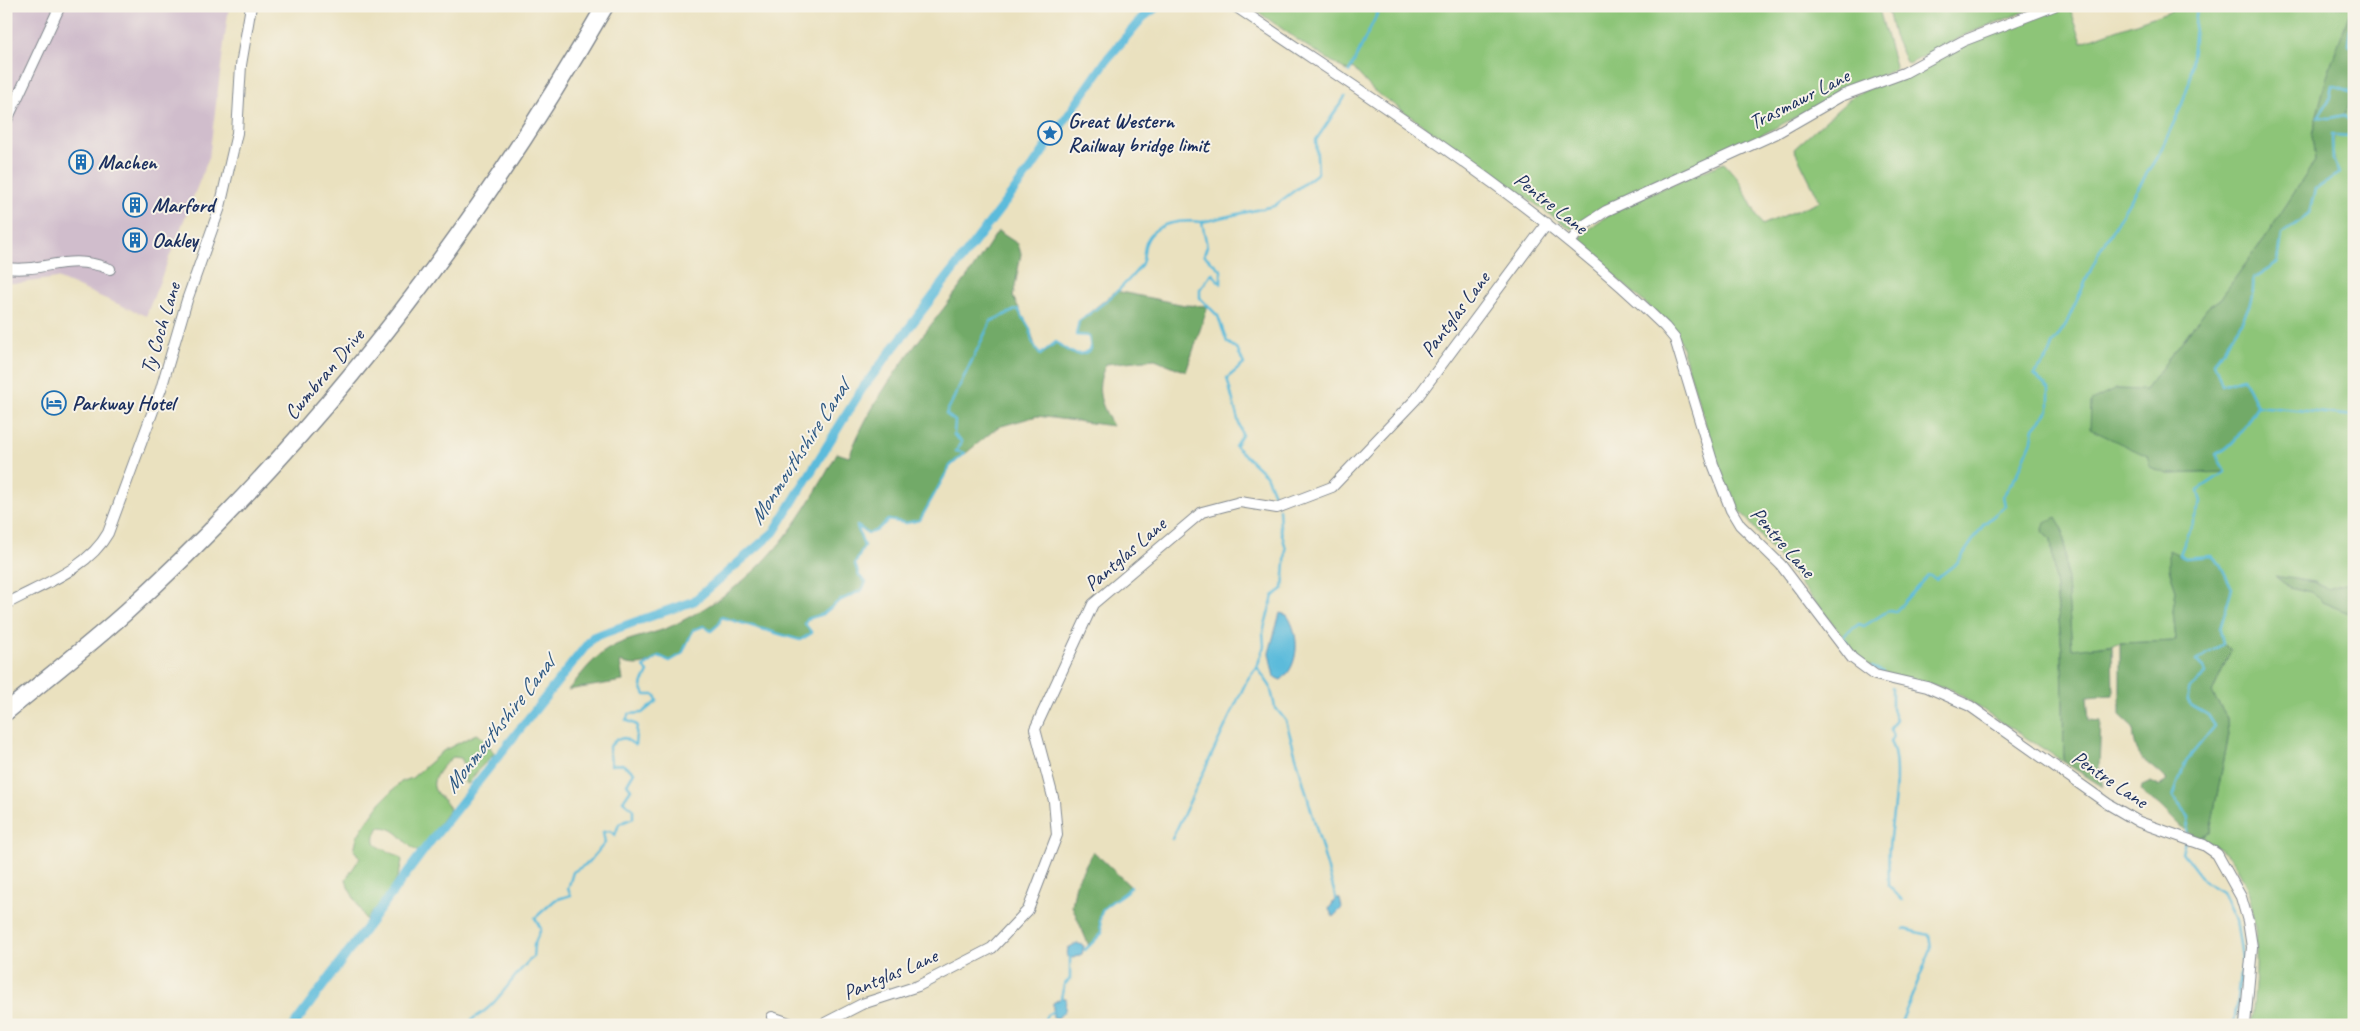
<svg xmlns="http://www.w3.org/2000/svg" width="2360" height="1031" viewBox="0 0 2360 1031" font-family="Caveat,sans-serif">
	<rect width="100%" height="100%" fill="#f7f3e8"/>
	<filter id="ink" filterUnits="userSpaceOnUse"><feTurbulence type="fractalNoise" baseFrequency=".02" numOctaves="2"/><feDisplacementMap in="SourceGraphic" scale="10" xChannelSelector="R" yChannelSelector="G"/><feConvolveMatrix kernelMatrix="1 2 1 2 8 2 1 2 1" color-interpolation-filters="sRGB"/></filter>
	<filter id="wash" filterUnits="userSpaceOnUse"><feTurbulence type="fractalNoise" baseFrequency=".0096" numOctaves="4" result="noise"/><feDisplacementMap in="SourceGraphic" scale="20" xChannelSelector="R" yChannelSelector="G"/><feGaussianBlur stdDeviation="1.12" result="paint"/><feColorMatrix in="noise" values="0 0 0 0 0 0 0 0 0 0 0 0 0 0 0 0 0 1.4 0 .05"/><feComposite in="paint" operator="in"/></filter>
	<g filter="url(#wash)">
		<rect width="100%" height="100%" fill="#eae1bf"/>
		<!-- industrial -->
		<path fill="#d0bdcc" d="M6 6H229L209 157 146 316 57 278 21 283H6Z"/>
		<!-- green -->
		<path fill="#8dc578" stroke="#547a6b" d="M1250 6H1878L1896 69 1845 91 1754 139 1640 188 1571 229 1373 90 1353 68 1349 72 1305 45Z
			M1887 6H2039L1967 34 1909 64 1906 62 1894 36Z
			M2061 6H2069L2082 42 2184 6H2352L2327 76 2312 134 2315 161 2266 236 2220 299 2208 307 2145 390 2116 389 2148 456 2168 474 2224 472 2216 454C2236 446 2246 423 2257 406L2222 385 2214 363 2242 319 2253 278 2278 262 2282 234 2309 214 2315 189 2339 173C2324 139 2340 123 2354 93V581L2328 589 2314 582 2276 577 2289 587 2312 592 2322 602 2354 615V1025H2251C2258 968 2269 859 2198 838L2210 831 2228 739 2227 718 2212 693 2231 650 2223 644 2220 629 2232 588 2180 554 2169 569 2176 590 2173 611 2176 641 2120 643 2072 650 2063 529 2042 532 2051 540 2062 650 2064 762 1949 688 1889 675 1870 666 1852 651 1843 636 1737 507 1723 481 1680 341 1670 325 1622 283 1579 240C1599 210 1688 178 1724 163L1738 179 1762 225 1820 201 1794 149 1853 96 1967 44Z
			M476 734 486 740 494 754 479 769 468 784 465 783V766L461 758 453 757C445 764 429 778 435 790 439 798 447 801 450 809L419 852C403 845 401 827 379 827 364 852 392 847 402 860 399 885 381 901 366 920L348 887 346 879 360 858 354 850 357 837 363 827 381 802 401 782 412 778 443 751Z"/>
		<!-- forest -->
		<path fill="#72aa68" stroke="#466c63" d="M2352 6H2354V28L2350 29 2348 45 2354 50V93L2344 115 2353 122 2352 136H2332L2333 160 2339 173 2315 189 2309 214 2282 234 2278 262 2253 278C2257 309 2230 338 2214 363L2222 385 2243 378 2257 406C2246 423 2236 446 2216 454L2225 472 2168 474 2150 467 2147 456 2090 429 2091 401 2116 389 2145 390 2208 307 2220 299 2266 236 2315 161 2312 135 2327 76Z
			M998 231 1018 244 1021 254 1013 297 1030 329 1036 349 1040 355 1047 351 1056 342C1067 351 1078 361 1091 349L1089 336 1076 335 1079 321 1116 291 1185 305 1208 306 1186 372 1155 359 1106 364C1094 390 1100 402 1113 426L1037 416 998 427 950 466 920 520 906 523 888 520 876 531 868 533 857 527 864 546 855 564 859 576 866 582 862 590 839 601 823 614 807 619 805 624 812 633 800 640 721 617 719 624 711 631 704 626 693 630 682 654 670 661 659 656C646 666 636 667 620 662L623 681 568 690C580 676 592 659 608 649 628 637 655 635 676 624 759 582 795 533 837 453L849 457C873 393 919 342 959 288 973 270 985 250 998 231Z
			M2056 517 2063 529 2072 649 2112 645 2113 695 2087 697 2089 720 2101 721 2099 767 2103 787 2064 762 2062 650 2051 540 2042 532 2045 523Z
			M2169 550 2185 558 2212 556 2220 564 2232 588 2220 629 2223 644 2231 650 2212 693 2227 718 2228 739 2210 831 2198 838C2182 831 2172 817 2159 805 2152 799 2146 798 2141 791L2142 786 2151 782 2159 786 2167 781C2145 757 2135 764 2133 727L2120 715V643L2176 641 2173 611 2176 590 2169 569Z
			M2275 576 2314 582 2328 589 2354 581V615L2322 602 2312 592 2289 587Z
			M1093 851 1131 887C1114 904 1093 904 1102 933L1089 946 1072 906 1076 883Z"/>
		<!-- water -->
		<path fill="#5cbbdb" stroke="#3c759c" d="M1280 613 1287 615C1300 634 1300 665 1281 680L1274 677 1269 653Z
			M1336 898 1340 899 1342 908 1333 917 1329 909Z
			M1077 943 1084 946 1082 954 1073 958 1067 956 1068 948Z
			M1061 998H1066L1065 1010 1058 1018 1053 1017V1003Z"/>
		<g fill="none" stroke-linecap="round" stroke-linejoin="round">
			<!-- stream -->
			<path stroke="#5cbbdb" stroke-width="2.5" d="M2354 28 2350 29 2348 45 2354 50
				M1349 72 1381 6
				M2257 406 2354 416
				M1278 504 1266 475 1235 446 1242 435 1227 378 1244 364 1237 349 1227 342 1218 316 1200 298V289L1212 273 1221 284V270L1204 255 1207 246 1202 222 1274 206 1318 173 1316 140 1345 97
				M1848 645 1843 636 1859 624 1864 626 1888 611 1895 612 1928 575 1936 579 1958 562 1984 524 2005 506 2003 496 2018 473 2032 440 2034 428 2049 410V389L2034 375 2048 357 2052 345 2066 324 2100 250 2160 152 2181 107 2190 79 2197 6
				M1257 667 1270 686 1275 707 1286 721 1336 898
				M1872 667 1883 672
				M1892 688V709L1896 719 1890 729 1893 736 1890 742C1903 762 1891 821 1889 847 1888 860 1889 873 1889 886L1902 900
				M2186 835 2189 817 2173 797 2186 761 2215 726 2208 715 2191 705 2187 699 2190 688 2206 674 2204 667 2196 661 2223 644 2220 629 2232 588 2220 564 2212 556 2185 558 2180 554 2201 502 2198 490 2225 472 2216 454C2236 446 2246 423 2257 406L2243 378 2222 385 2214 363C2229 339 2257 308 2253 278L2278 262 2282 234 2309 214 2315 189 2339 173 2333 160 2332 135 2352 136 2353 122 2344 115 2330 118 2318 117 2329 101 2332 85 2354 92
				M1172 839 1247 680 1257 667 1264 646 1263 632 1273 596 1283 589 1286 549 1280 527 1279 509
				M2185 841 2182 852 2205 882 2222 892 2236 921 2242 956 2234 1025
				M1085 950 1102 933C1093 904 1114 904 1131 887
				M1061 998 1064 985 1070 979V957
				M473 1025 472 1019C499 1006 511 976 533 957L534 945 541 929 535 918 555 900 571 895 568 889 573 872 588 863 605 843 603 832 610 831 615 835 619 824 633 818V809L623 801 631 789 627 784 634 772 622 764 611 765 609 747 616 740 624 738 635 745 637 725 626 720 629 714 642 713 657 701 655 695H645L641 686 648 672 644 667 659 656 670 661 682 654 693 630 704 626 711 631 719 624 721 617 800 640 812 633 805 624 807 619 823 614 839 601 862 590 866 582 859 576 855 564 864 546 857 526 868 533 876 531 888 520 906 523 920 520 950 466 965 453 956 451 962 442 954 435 955 421 946 414 991 321 1018 309 1030 329 1032 341 1040 355 1056 342C1067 351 1078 360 1091 349L1089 336 1076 335 1079 321C1101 306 1125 287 1141 265 1145 259 1143 249 1146 243 1154 221 1183 220 1202 222
				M1042 1025 1047 1015 1052 1012
				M1900 1025 1931 949 1929 935 1904 929"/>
			<!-- canal -->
			<path stroke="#5cbbdb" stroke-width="9" d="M294 1025 427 846 593 637 694 601 774 532 862 389 1033 166 1108 58 1143 17 1158 6"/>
		</g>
	</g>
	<g filter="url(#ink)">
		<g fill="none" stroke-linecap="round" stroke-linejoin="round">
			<!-- minor casing -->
			<g stroke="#82888e" stroke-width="12">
				<path id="minor" d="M1235 6C1383 107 1536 201 1665 327L1675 339 1713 464 1731 510 1740 525 1781 565 1852 658 1875 675 1927 687 1970 706 2108 804 2139 822 2204 845 2217 854 2241 897 2248 921 2252 947 2245 1025
					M6 122 60 6
					M1571 241 1583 226 1606 211 1775 134 1841 96 1904 73 1963 41 2054 6
					M6 268C45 273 66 252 110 269
					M6 604C41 585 88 569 108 533L161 389 187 300 220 207 237 133 241 65 251 6
					M772 1017 795 1025
					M821 1025 862 1004 918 986 992 948 1028 910 1057 835 1054 801 1035 729 1093 604 1202 512 1240 502 1277 508 1332 487 1416 399 1547 223"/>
			</g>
			<!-- primary casing -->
			<g stroke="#82888e" stroke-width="19">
				<path id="primary" d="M6 712C46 679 87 647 125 613 318 438 475 231 605 6"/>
			</g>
			<!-- minor -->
			<use href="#minor" stroke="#fff" stroke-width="10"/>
			<!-- primary -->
			<use href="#primary" stroke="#fff" stroke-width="16"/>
		</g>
	</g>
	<!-- icons -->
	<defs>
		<g id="sight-ring" transform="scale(1.25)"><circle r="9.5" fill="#f7f3e8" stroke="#1f6fb2" stroke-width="1.5"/><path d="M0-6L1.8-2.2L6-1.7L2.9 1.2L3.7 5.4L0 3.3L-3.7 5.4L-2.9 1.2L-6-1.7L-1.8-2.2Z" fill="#1f6fb2"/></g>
		<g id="building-ring" transform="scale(1.25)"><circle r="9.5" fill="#f7f3e8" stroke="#1f6fb2" stroke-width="1.5"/><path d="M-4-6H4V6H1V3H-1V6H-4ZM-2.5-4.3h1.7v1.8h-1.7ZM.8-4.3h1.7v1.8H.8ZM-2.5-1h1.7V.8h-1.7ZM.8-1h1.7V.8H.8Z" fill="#1f6fb2"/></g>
		<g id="hotel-ring" transform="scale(1.25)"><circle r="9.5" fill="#f7f3e8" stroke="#1f6fb2" stroke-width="1.5"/><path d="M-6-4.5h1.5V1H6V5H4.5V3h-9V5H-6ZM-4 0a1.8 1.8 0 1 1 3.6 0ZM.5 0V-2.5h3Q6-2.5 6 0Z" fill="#1f6fb2"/></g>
	</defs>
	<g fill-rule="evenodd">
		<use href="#sight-ring" x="1050" y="133"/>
		<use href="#building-ring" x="81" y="162"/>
		<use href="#building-ring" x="135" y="205"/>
		<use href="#building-ring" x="135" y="240"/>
		<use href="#hotel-ring" x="54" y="403"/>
	</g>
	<g text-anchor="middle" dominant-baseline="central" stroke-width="4" stroke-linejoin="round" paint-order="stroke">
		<!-- street labels -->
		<g font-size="21" fill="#1b2f5e" stroke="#f7f3e8">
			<text transform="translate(1799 99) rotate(-27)">Trasmawr Lane</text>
			<text transform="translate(1551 203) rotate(38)">Pentre Lane</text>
			<text transform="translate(1455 314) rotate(-53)">Pantglas Lane</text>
			<text transform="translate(160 328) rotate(-73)">Ty Coch Lane</text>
			<text transform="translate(324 374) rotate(-50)">Cwmbran Drive</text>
			<text transform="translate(1783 542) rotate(49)">Pentre Lane</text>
			<text transform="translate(1125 554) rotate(-41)">Pantglas Lane</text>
			<text transform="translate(2110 779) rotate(34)">Pentre Lane</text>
			<text transform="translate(890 974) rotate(-23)">Pantglas Lane</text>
		</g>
		<!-- poi labels -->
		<g font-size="21" font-weight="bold" fill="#1b2f5e" stroke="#f7f3e8" text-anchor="start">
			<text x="1068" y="121">Great Western<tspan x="1068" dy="24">Railway bridge limit</tspan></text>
			<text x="98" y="162">Machen</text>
			<text x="152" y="205">Marford</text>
			<text x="152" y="240">Oakley</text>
			<text x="72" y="403">Parkway Hotel</text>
		</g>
		<!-- water labels -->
		<g font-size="22" font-style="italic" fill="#2e5984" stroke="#f7f3e8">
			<text transform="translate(799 453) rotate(-57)">Monmouthshire Canal</text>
			<text transform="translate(499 725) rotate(-52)">Monmouthshire Canal</text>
		</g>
	</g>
	<!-- margin -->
	<rect width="2360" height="1031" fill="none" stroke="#f7f3e8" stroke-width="25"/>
</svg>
